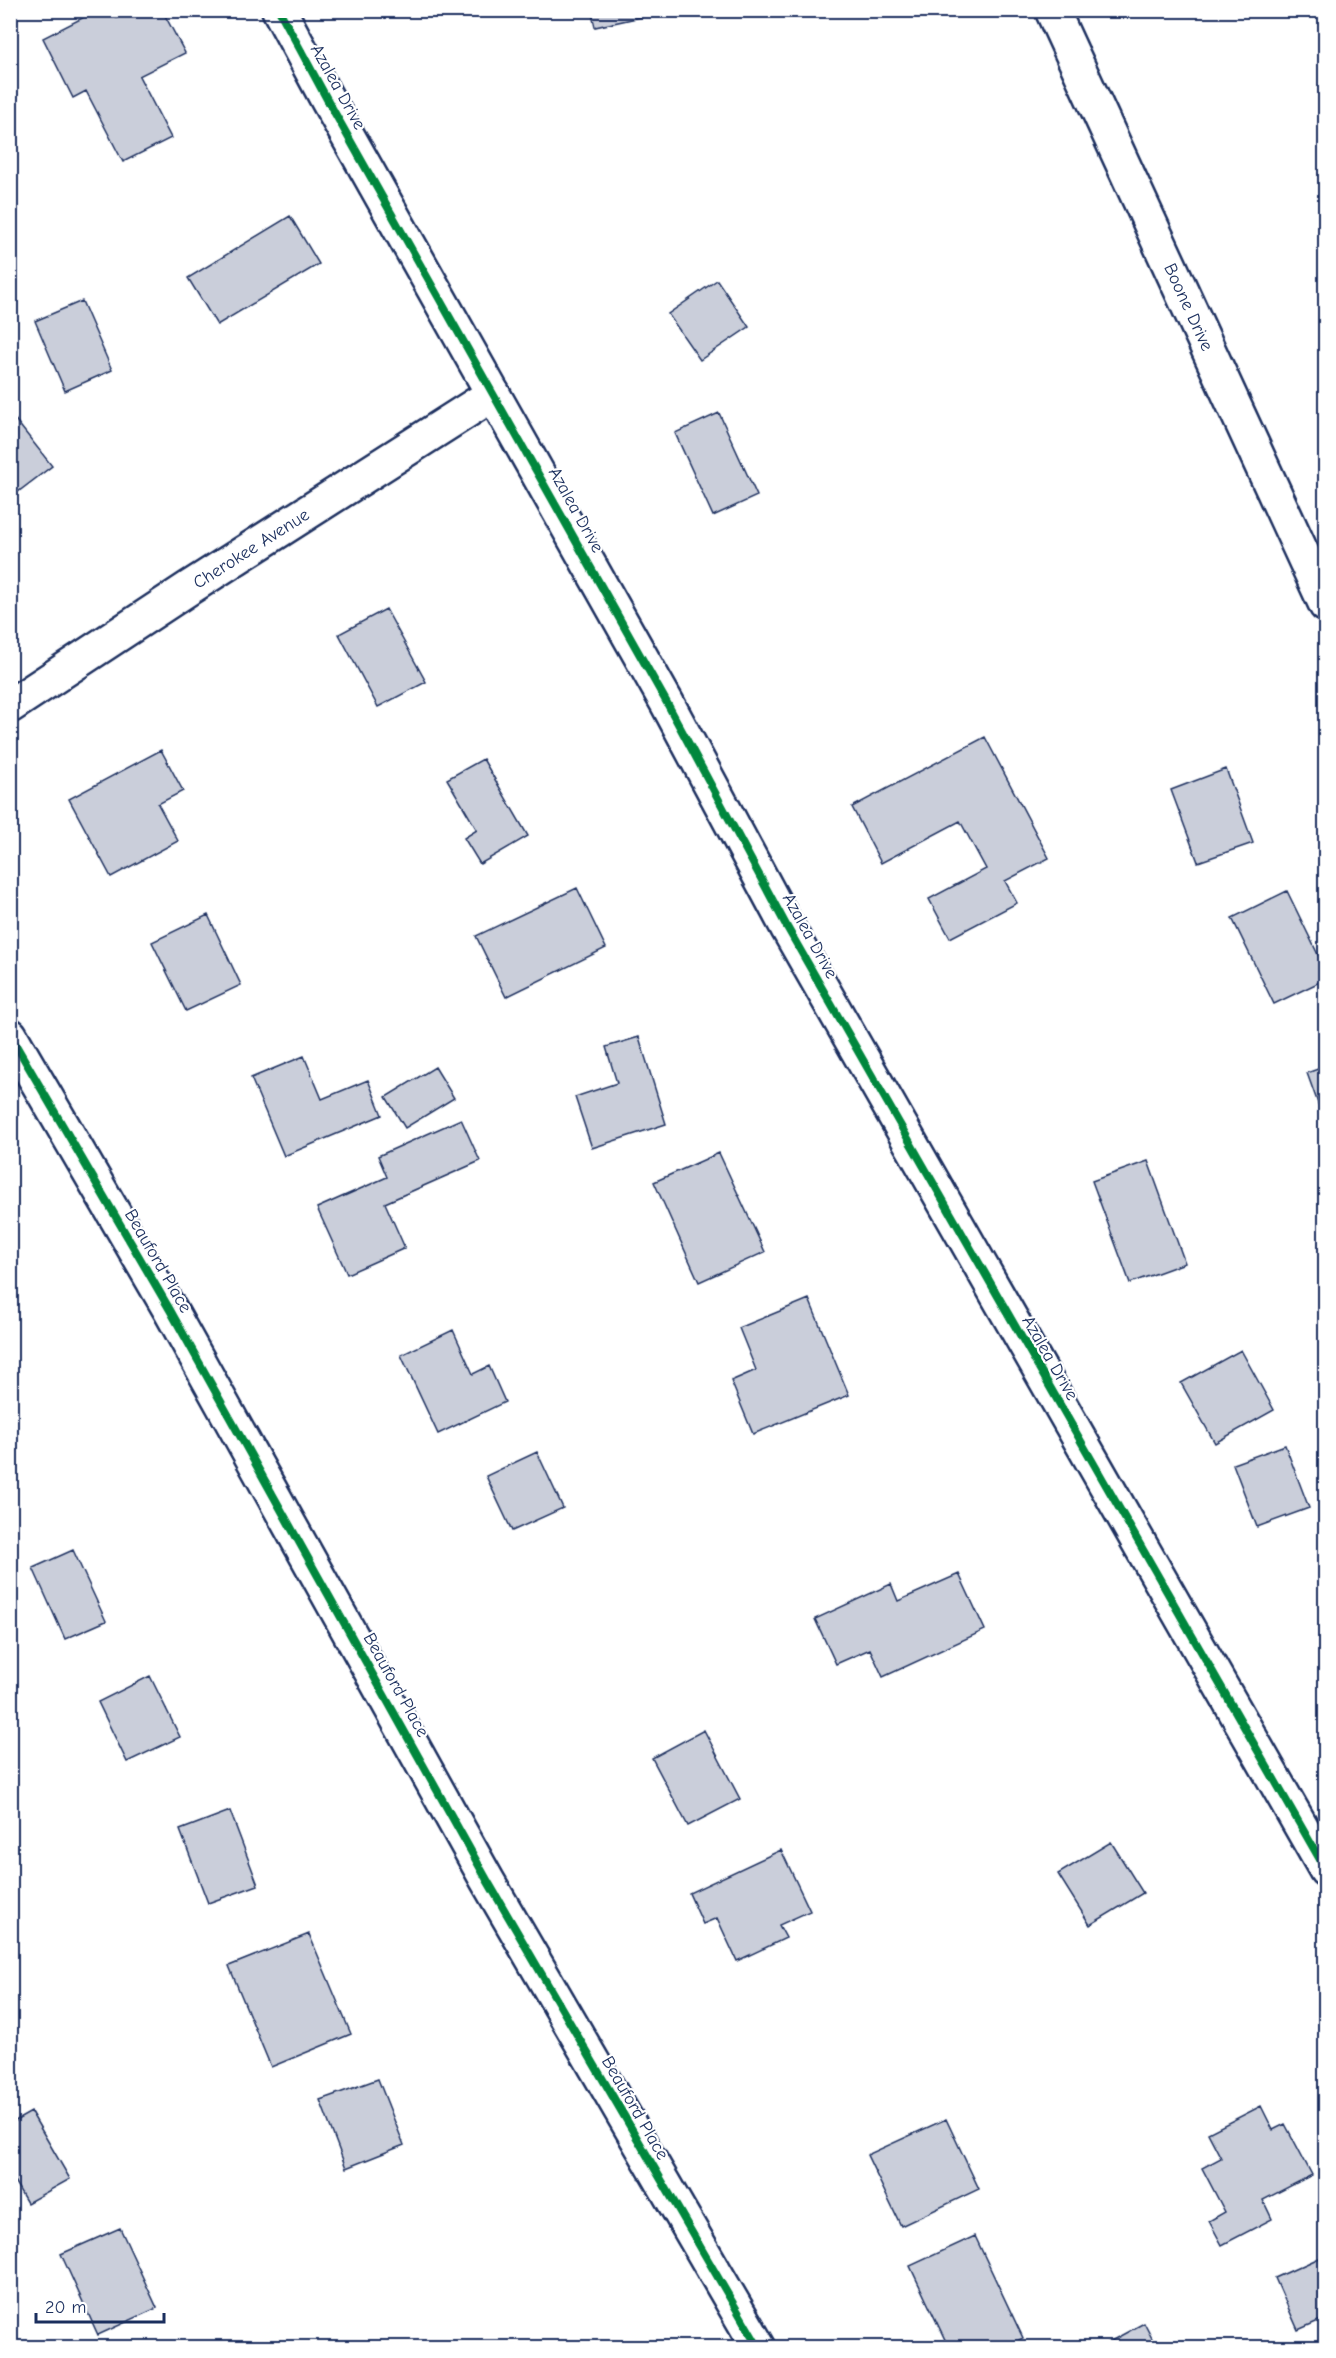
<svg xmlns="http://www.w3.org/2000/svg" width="1336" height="2358" viewBox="0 0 1336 2358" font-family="'Comic Neue',sans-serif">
	<rect width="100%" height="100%" fill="#fff"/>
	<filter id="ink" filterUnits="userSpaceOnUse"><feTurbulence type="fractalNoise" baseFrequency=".0167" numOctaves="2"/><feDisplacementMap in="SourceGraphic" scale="12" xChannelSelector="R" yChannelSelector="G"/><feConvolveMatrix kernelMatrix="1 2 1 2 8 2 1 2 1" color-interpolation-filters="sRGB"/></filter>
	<g filter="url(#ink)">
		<!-- building -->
		<path fill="#caceda" stroke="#1b2f5e" stroke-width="1.5" d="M98 10H113L117 18 132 10H162L185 53 139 76 171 138 123 162 86 91 73 98 43 38Z
			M591 10H673L595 27Z
			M10 108 16 118 10 121Z
			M290 216 319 264 217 325 188 278Z
			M717 280 749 327 700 360 668 314Z
			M82 301 112 370 65 391 35 321Z
			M10 413 52 466 10 498Z
			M719 413 757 496 713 516 675 433Z
			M386 609 426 682 378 707 339 634Z
			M985 737 1049 858 1005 881 1017 903 950 938 929 899 986 869 960 821 881 863 852 807Z
			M161 750 183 791 158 804 178 841 111 877 69 799Z
			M483 759 528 836 480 864 464 838 477 830 447 779Z
			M1226 769 1253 843 1198 862 1171 790Z
			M577 888 606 948 506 997 476 936Z
			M1287 891 1326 971V979L1274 1004 1232 918Z
			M208 915 241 985 186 1011 152 942Z
			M639 1037 666 1124 592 1148 575 1097 617 1083 606 1047Z
			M304 1056 322 1099 368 1080 382 1115 284 1156 251 1078Z
			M1326 1066V1123H1325L1307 1073Z
			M435 1067 454 1098 405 1128 386 1097Z
			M461 1119 480 1161 385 1203 405 1248 347 1274 317 1208 387 1177 378 1156Z
			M719 1153 765 1252 699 1282 654 1182Z
			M1148 1161 1185 1263 1130 1283 1092 1181Z
			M809 1299 849 1395 753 1434 731 1381 756 1370 739 1328Z
			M453 1330 473 1374 489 1366 505 1402 438 1434 401 1355Z
			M1241 1350 1274 1410 1215 1443 1181 1383Z
			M1285 1445 1309 1508 1257 1527 1233 1464Z
			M537 1452 563 1508 512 1531 486 1476Z
			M73 1550 106 1621 65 1639 33 1568Z
			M959 1574 985 1630 883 1677 870 1649 836 1664 815 1619 891 1584 898 1601Z
			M150 1676 180 1737 127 1762 98 1702Z
			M704 1730 740 1799 688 1826 652 1758Z
			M230 1811 258 1885 208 1903 180 1830Z
			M1111 1842 1143 1893 1090 1925 1058 1874Z
			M781 1850 810 1911 779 1925 786 1938 737 1961 717 1918 703 1924 689 1893Z
			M309 1934 351 2034 271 2067 229 1966Z
			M378 2079 404 2145 346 2168 320 2100Z
			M1261 2106 1273 2130 1285 2124 1312 2175 1263 2200 1272 2219 1222 2245 1209 2221 1225 2212 1202 2168 1221 2158 1208 2133Z
			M31 2112 70 2179 27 2203 10 2174V2124Z
			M946 2119 979 2189 901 2226 867 2155Z
			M120 2228 157 2308 98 2335 61 2254Z
			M975 2236 1023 2338 1003 2348H949L910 2266Z
			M1326 2255V2325L1323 2319 1298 2330 1275 2278Z
			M1144 2323 1157 2348H1098Z"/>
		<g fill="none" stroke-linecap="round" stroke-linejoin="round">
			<!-- minor casing -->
			<g stroke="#1b2f5e" stroke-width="38">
				<g id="minor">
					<path d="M279 10 328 101 667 703 787 927 1326 1870"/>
					<path id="s1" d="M1052 10 1326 605"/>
					<path id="s2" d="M10 706 189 588 493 394"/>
					<path d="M10 1035 170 1310 487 1880 759 2348"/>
				</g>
			</g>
			<!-- minor -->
			<use href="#minor" stroke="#fff" stroke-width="33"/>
			<!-- cycleway casing -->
			<g stroke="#fff" stroke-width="11">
				<path id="cycleway" d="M279 10 328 101 667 703 787 927 1326 1870
					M10 1035 170 1310 487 1880 759 2348"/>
			</g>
			<!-- cycleway -->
			<use href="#cycleway" stroke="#00873e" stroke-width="8"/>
		</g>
	</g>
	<g text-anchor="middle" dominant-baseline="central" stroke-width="4.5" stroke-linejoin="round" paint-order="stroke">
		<!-- street labels -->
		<g font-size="18" fill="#1b2f5e" stroke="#fff">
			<text transform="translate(338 87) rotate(61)">Azalea Drive</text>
			<text stroke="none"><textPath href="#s1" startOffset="327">Boone Drive</textPath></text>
			<text transform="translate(576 510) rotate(61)">Azalea Drive</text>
			<text stroke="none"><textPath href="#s2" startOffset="288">Cherokee Avenue</textPath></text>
			<text transform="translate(810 936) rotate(61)">Azalea Drive</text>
			<text transform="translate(158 1261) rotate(60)">Beauford Place</text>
			<text transform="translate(1050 1358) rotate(60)">Azalea Drive</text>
			<text transform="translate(396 1685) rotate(61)">Beauford Place</text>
			<text transform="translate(635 2108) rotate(60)">Beauford Place</text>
		</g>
	</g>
	<!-- margin -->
	<rect width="1336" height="2358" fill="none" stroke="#fff" stroke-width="36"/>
	<rect x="18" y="18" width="1300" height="2322" fill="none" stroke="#1b2f5e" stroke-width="2" filter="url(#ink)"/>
	<!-- scale -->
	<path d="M36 2313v9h128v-9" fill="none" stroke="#1b2f5e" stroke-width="3"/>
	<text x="45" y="2313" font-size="18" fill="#1b2f5e" stroke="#ffffff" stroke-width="4.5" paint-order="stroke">20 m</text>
</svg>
